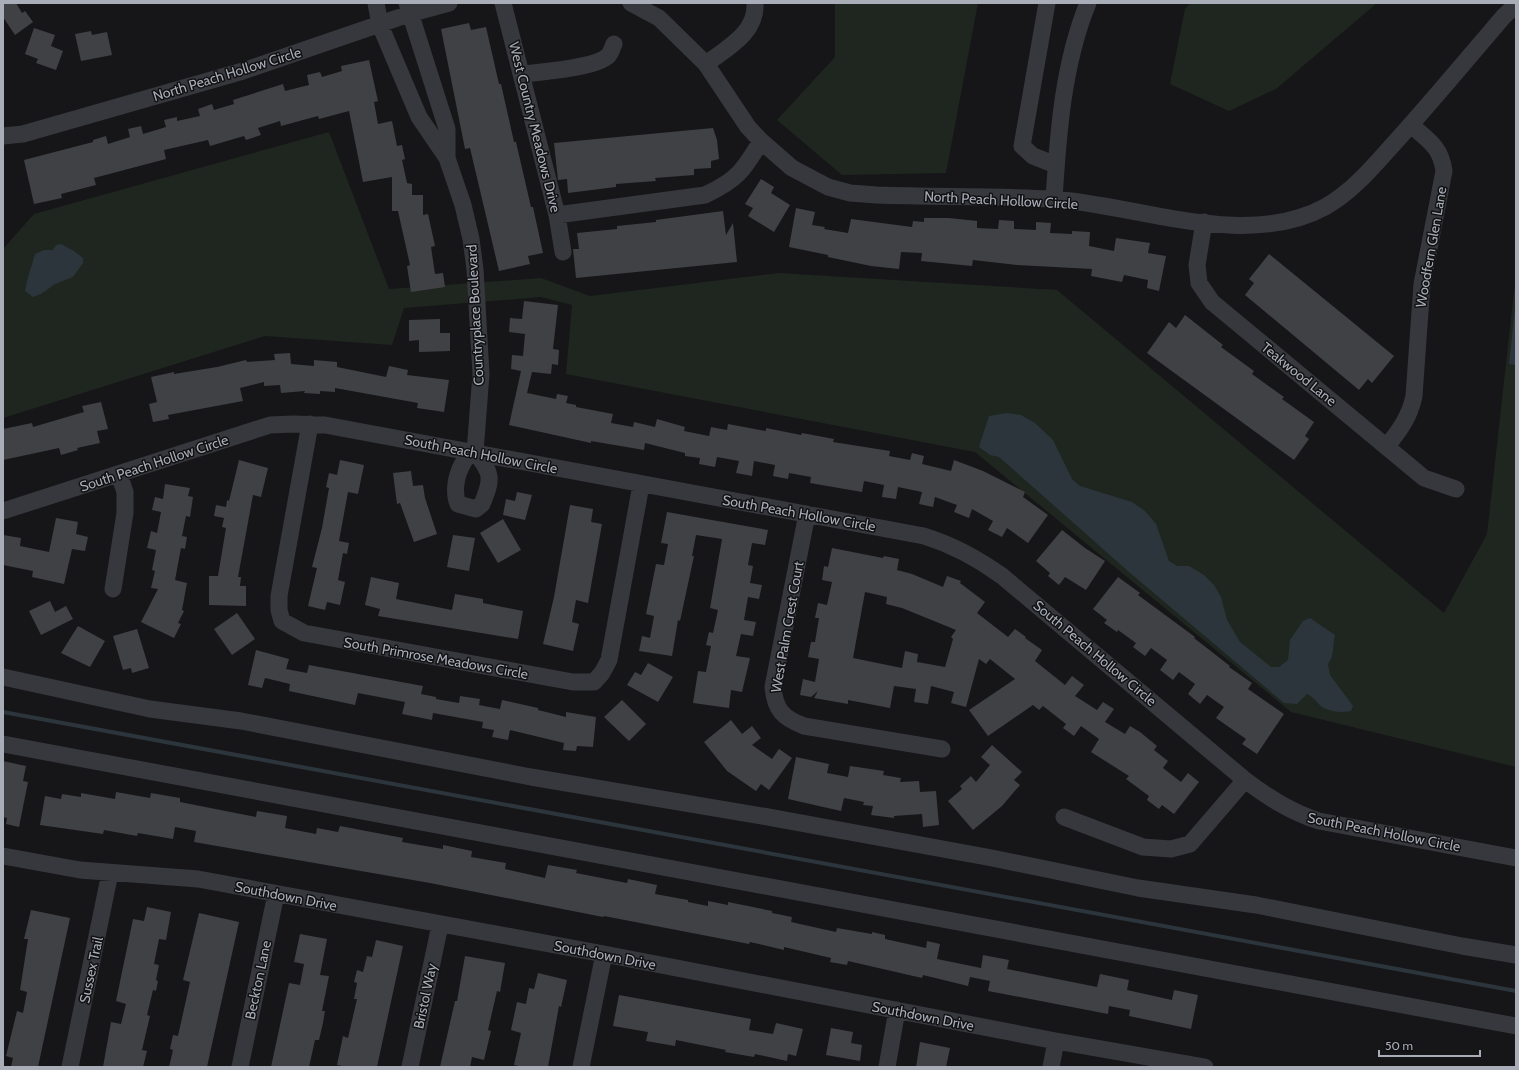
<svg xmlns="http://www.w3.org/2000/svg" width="1519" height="1070" viewBox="0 0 1519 1070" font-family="Cabin,sans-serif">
	<rect width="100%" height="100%" fill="#161618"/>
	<!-- green -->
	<path fill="#1e261f" d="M835 3H978L946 173 842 175 777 120 835 57Z
		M1190 3H1377L1276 89 1229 111 1170 84 1185 9Z
		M329 132 389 289 541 278 590 296 779 273 1057 290 1444 613 1487 534 1516 274V767L1291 712 975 452 566 374 572 305 541 297 404 308 392 345 265 336 3 418V249L34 214Z"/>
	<!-- water -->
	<path fill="#2c353c" d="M61 244 74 251 83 258V263L73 277 55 284 41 294 33 297 25 291 27 281 35 254 44 250H53L56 245Z
		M1516 297V365L1509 364 1516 299Z
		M1007 413 1021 415 1035 423 1053 440 1072 479 1080 486 1132 502 1145 511 1156 524 1169 561 1177 566H1189L1204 575 1214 585 1221 597 1227 620 1240 642 1271 667H1279L1288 660 1290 640 1303 621 1310 618 1335 635C1332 645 1335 655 1328 664L1330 675 1353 706 1351 711C1342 713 1331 712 1322 707 1317 703 1314 697 1307 694L1297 704 1284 703 1129 572 999 457 990 455 979 447 989 416Z"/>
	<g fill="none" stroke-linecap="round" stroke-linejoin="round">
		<!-- stream -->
		<path stroke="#2c353c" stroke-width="4" d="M3 712 1516 991"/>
	</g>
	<!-- building -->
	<path fill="#404145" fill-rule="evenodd" d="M3 3H16L22 13 25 11 33 22 15 35 3 17Z
		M469 23 471 30 486 27 499 84H501L514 142H516L531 207H533L543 253 528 256 530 264 499 271 470 148 465 149 441 29Z
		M34 28 55 35 51 46 63 51 56 70 36 63 38 59 25 54Z
		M91 31 92 35 107 32 112 55 81 61 75 34Z
		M369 60 378 101 374 102 378 124 392 121 397 146 402 145 405 159 402 160 407 183 412 184V195H423V215L428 214 435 246 431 247 435 274 443 273 445 287 411 292 407 266 410 265 398 211H392V177L363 182 349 111 319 119 318 116 281 126 280 121 258 128 261 135 246 140 244 136 210 146 208 140 164 150 166 159 94 178 96 185 61 194 62 198 34 204 24 160 93 142V140L106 136 108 144 130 137 128 129 141 126 143 134 166 127 164 120 177 117V121L200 116 198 109 212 104 214 110 234 104 233 100 283 84 285 91 309 85 307 75 320 72 322 77 342 71 341 66Z
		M713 128 717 140 719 159 711 161V168L694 169V175L655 178 656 181 616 184V187L568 193 567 179 558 180 554 143Z
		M761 179 774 187 771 193 790 205 774 232 748 216 753 208 745 204Z
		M796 208 815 212 812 225 825 227 824 229 848 233 851 219 912 227 913 221 924 222V218H949L977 221V228L998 229 999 220 1014 221V229L1036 230V222L1051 223 1050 233 1072 234V231L1090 232 1089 246 1114 251 1116 238 1150 243 1148 253 1166 256 1159 291 1147 288 1148 280 1124 275 1122 282 1091 276 1092 269 1017 265 973 260 972 266 921 261 922 253 901 252 899 269 871 266 828 257V255L789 247Z
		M723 211 726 235 733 223 737 262 576 278 573 249H579L577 233 617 229V226L656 222V220Z
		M1269 254 1394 356 1372 383 1368 379 1359 390 1245 295 1254 283 1249 279Z
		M524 301 558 305 553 349 559 350 558 365 552 364 551 374 532 372 527 393 556 399 557 394 568 396 566 403 576 405V407L613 414 611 423 633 427 634 422 655 427 657 419 685 427 684 431 709 436 711 427 727 430 728 424 766 431V428L801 435 802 433 834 439 833 442 890 451 889 456 910 460 912 453 924 456 922 464 951 471 954 460 983 471 1025 492 1023 497 1048 515 1028 543 1007 528 1002 537 988 530 993 521 972 509 969 518 954 512 957 505 935 497 933 507 919 504 922 492 898 487 896 499 882 497 884 485 864 481 862 492 810 483 811 477 789 473 788 479 773 476 775 465 754 461 752 476 736 473 739 461 717 457 715 467 699 464 700 458 685 456V453L645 443 644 450 591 441V443L509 425 521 371 511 369 512 355 523 356 525 334 509 332 510 318 522 319Z
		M1185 315 1223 345 1221 347 1254 371 1252 374 1284 397 1282 399 1314 422 1305 436 1309 439 1294 460 1147 353 1169 322 1176 328Z
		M440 319V333H450V351L419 352V340L409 341V320Z
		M290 353 291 364 314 366V360L337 362V367L386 377 389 366 408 370 407 375 449 380 444 412 417 408 418 403 335 388V392L320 391V394L304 393 305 391 281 393 280 385 264 386V382L240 388 243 401 168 415 169 419 153 422 149 404 157 402 151 377 174 372V374L217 367 246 360 247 362 275 360 274 354Z
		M101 402 108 429 97 431 100 443 77 448 78 450 61 455 59 448 3 460V429L32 423 33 427 77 414 84 412 82 406Z
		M239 460 268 468 261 497 253 495 238 577H241L240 586H246V606L209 605V576H218L226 528 222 527 224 518 214 516 216 505 226 507 227 500 229 501Z
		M340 460 364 465 358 494 348 492 339 541 349 543 347 554 343 553 338 580 345 582 340 605 327 602 325 610 308 606 317 568 312 567 322 528 329 488 326 487 329 473 337 475Z
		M411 471 413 486 423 485 425 498 437 534 414 542 400 503 397 504 393 473Z
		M165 484 190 488 188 496 193 497 190 517 186 516 182 536 187 537 185 549 181 548 175 580 187 583 182 610 184 611 178 623 181 624 174 638 141 622 158 589 151 588 155 571 152 570 156 550 147 548 151 531 157 533 161 512 152 510 155 497 163 499Z
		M517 492 532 495 525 520 503 515 506 499 515 501Z
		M570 505 593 509 591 522 602 524 588 603 576 600 572 622 579 624 573 651 543 644 554 597Z
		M667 512 768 530 765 545 752 543 748 565 753 566 750 583 762 585 759 599 748 597 744 620 756 622 753 636 741 634 736 656 750 658 742 692 731 690 729 708 693 703 698 671 706 672 711 646 706 645 709 632 713 633 718 610 710 608 722 539 696 535 692 556H694L680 621 678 620 672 656 639 651 642 636 650 638 654 616 646 614 656 564 664 565 668 544 661 543Z
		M56 518 78 522 76 534 88 537 85 551 72 549 64 584 32 577 33 571 3 565V535L21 538 20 546 49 552Z
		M503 519 521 550 498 563 480 533Z
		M1062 530 1085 548 1105 561 1086 590 1065 577 1059 585 1048 576 1050 573 1036 561Z
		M453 535 475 538 469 571 447 567Z
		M832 548 883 558 884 556 899 559 897 570 912 574 943 587 947 576 961 581 960 583 985 602 977 613 1008 637 1015 629 1026 637 1025 638 1042 650 1035 661 1065 685 1072 676 1084 685 1075 696 1097 710 1103 702 1114 709 1105 722 1125 734 1130 726 1140 732 1157 746 1154 750 1168 761 1163 768 1181 782 1188 773 1199 782 1174 814 1162 805 1159 809 1147 800 1149 796 1126 779 1129 776 1091 752 1099 739 1081 726 1074 736 1063 728 1066 724 1043 706 1039 710 1033 705 988 736 969 710 1015 679 990 659 986 664 979 659 966 707 951 703 954 692 931 686 928 704 914 702 916 689 894 686 890 708 848 700V704L814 698 818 691 811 697 800 695 803 679 815 682 819 659 808 657 811 642H815L819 618H815L818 603 827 605 832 582 822 580 824 566 828 567ZM865 592 887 597 886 604 902 608 956 630 951 637 953 639 945 667 917 662 918 654 905 651 902 668 853 658Z
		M371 577 399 583 396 599 452 610 455 594 483 599V603L523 611 518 639 378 616 380 609 365 605Z
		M1118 577 1140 593 1138 595 1195 637 1194 638 1230 666 1229 667 1252 683 1248 689 1284 714 1257 754 1242 744 1246 739 1216 718 1224 707 1207 695 1200 704 1188 694 1195 684 1179 672 1173 680 1160 670 1167 660 1151 648 1145 656 1133 647 1136 643 1118 630 1117 632 1104 623 1107 620 1093 609Z
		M50 601 55 612 66 606 73 619 41 635 29 611Z
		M237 613 255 639 232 655 214 629Z
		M78 626 105 641 90 667 61 653Z
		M137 629 149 668 132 673 131 668 123 670 113 636Z
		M256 650 289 659 286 669 307 673 309 665 423 686 421 694 436 697V699L459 703 460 696 480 699 479 705 500 709 502 700 538 708V710L566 717V712L596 717 593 747 577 746 576 751 563 750 564 743 510 730 508 740 492 737 494 730 482 728 483 722 433 713 432 720 402 714 405 702 358 693 355 705 289 691 290 684 265 678 262 688 248 685Z
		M648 663 673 677 658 702 627 685 635 672 641 675Z
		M622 700 646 724 629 741 604 717Z
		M731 720 742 734 752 726 761 738 752 745 772 759 779 749 792 758 769 790 761 784 756 791 727 771 704 742Z
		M992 745 1022 772 1014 780 1020 785 1002 806 973 830 948 801 962 789 960 786 971 776 976 782 990 765 981 757Z
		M796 757 829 764 827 773 848 777 850 766 884 771 883 775 901 778 900 782 919 781 920 792 936 791 939 825 923 827 922 814 894 816V818L871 815 873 806 863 805 864 802 844 798 841 811 788 799Z
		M3 761 26 766 23 781 28 782 19 827 6 824 7 818 3 817Z
		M116 792 150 798 151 793 180 798V802L256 817 257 811 287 816 285 828 316 834 317 828 338 832 340 826 403 838 402 842 443 849V845L472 851 471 857 506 863 505 869 545 878 548 865 577 870 576 873 627 883 628 879 657 885 655 894 688 900V902L708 906V901L728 905V902L772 911V913L792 917 791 922 836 932 837 928 872 934V932L885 935V939L926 948 927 941 940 944 937 959 981 968 983 955 1009 960 1007 969 1097 987 1100 974 1129 980 1127 990 1172 1000 1174 990 1198 995 1191 1029 1129 1016 1130 1010 1109 1006 1108 1014 988 991 990 981 970 977 968 986 923 975 922 978 848 961 847 965 830 962 831 958 784 947V950L750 942 749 944 604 916 603 917 430 883 194 842 196 831 175 827 173 839 138 833 137 836 104 830 103 834 40 825 45 796 61 799 62 794 81 797V793L115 799Z
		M147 907 171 912 166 940 159 939 154 964 159 965 156 980 158 981 156 991 153 990 147 1015 150 1016 142 1050 147 1051 143 1067H103L111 1022 121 1024 126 1004 116 1001 133 919 144 921Z
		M31 910 70 918 38 1067H11L13 1058 6 1056 17 1011 23 1013 27 992 20 990 28 939H24Z
		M199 913 239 922 207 1067H169L173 1050 170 1049 173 1035 178 1036 190 982 183 980Z
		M300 934 327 939 320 975 329 976 322 1011H325L323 1023 319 1040H315L309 1067H271L289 983 300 985 304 964 294 962Z
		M376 940 403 946 377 1067H348L337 1065 343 1036 348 1038 357 999H354L357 983 354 982 357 970 363 972 367 956 372 957Z
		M465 956 505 963 500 992 497 991 488 1030 491 1031 484 1060 472 1057 470 1067H440L455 1001H457Z
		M538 973 567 980 561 1007 559 1006 548 1067H523L514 1065 521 1033 511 1030 517 1002 526 1004 529 988 534 989Z
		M619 995 751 1019 749 1030 773 1034 776 1023 803 1029 796 1056 788 1054 787 1061 755 1054 754 1057 725 1052 726 1050 676 1040 675 1046 646 1041 648 1032 613 1026Z
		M831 1028 853 1032 851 1043 862 1045 860 1061 826 1055Z
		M920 1042 950 1048 946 1067H916Z"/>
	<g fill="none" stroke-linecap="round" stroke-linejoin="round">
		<!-- minor -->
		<path stroke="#37383d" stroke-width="17" d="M376 3 380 25 419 117 447 158 463 205 471 239 475 269 481 374 475 452C471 455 465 458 463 463 456 475 453 492 458 504L476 509 482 504C493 478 492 473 475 452
			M407 3 447 129V158
			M503 3 557 215 563 252
			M631 3 659 18 706 64 748 127 761 141 792 168 828 187 850 193 877 195C936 197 995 196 1053 199 1137 205 1246 250 1325 207 1354 191 1376 163 1398 139 1434 99 1469 57 1504 16L1516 5
			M1047 3 1022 146 1033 156 1056 165
			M706 64C727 48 757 33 755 3
			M523 74C541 72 595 68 608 56 611 53 612 48 614 44
			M3 136 23 134 243 71 409 14 449 3
			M1054 199C1058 134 1063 64 1088 3
			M557 215 705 195C737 180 743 171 761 141
			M1204 222 1197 265 1199 283 1212 302 1424 478 1456 489
			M310 424 279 596V610L282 621 304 633 573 682H594L602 673 609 660 641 485
			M1387 446C1400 430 1410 416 1414 396L1422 284 1444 171C1441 147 1428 140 1411 125
			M3 511 270 425 293 424 325 425 924 536C953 545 977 558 1002 576L1245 780C1269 798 1291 812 1319 821L1516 858
			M807 514 773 687C775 710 783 718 804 726L942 749
			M113 589 125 513V492L119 474
			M3 677 150 709 241 721 531 777 768 817 992 858 1138 888 1256 905 1462 946 1516 955
			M3 744 1516 1026
			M1064 817 1143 847 1171 849 1190 844 1245 780
			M3 856 80 870 198 879 604 954 1056 1041 1205 1067
			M70 1067 110 873
			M240 1067 276 894
			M410 1067 440 925
			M581 1067 604 954
			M887 1067 897 1010
			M1051 1067 1056 1041"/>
	</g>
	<g text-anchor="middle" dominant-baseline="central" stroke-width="3" stroke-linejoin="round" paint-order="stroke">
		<!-- street labels -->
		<g font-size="14" fill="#a8adb8" stroke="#111113">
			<text transform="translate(227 74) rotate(-17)">North Peach Hollow Circle</text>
			<text transform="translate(535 127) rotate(76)">West Country Meadows Drive</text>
			<text transform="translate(1001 200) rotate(3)">North Peach Hollow Circle</text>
			<text transform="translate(1431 247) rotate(-80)">Woodfern Glen Lane</text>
			<text transform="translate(475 315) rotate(-93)">Countryplace Boulevard</text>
			<text transform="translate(1299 374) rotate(39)">Teakwood Lane</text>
			<text transform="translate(481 454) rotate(11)">South Peach Hollow Circle</text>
			<text transform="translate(154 463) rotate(-18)">South Peach Hollow Circle</text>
			<text transform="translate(799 513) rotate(10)">South Peach Hollow Circle</text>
			<text transform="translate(787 627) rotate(-80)">West Palm Crest Court</text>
			<text transform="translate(1095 653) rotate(40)">South Peach Hollow Circle</text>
			<text transform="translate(436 658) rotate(10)">South Primrose Meadows Circle</text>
			<text transform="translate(1384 832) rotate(11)">South Peach Hollow Circle</text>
			<text transform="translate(286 896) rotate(11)">Southdown Drive</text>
			<text transform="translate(605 955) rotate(11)">Southdown Drive</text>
			<text transform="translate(91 970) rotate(-78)">Sussex Trail</text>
			<text transform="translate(258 980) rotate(-78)">Beckton Lane</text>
			<text transform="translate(425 996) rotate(-78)">Bristol Way</text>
			<text transform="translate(923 1016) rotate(11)">Southdown Drive</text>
		</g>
	</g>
	<!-- border -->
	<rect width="1519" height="1070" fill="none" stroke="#a8adb8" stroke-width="8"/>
	<!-- scale -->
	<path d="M1379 1050v6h101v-6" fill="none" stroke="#a8adb8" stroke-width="2"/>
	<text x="1385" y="1050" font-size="12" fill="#a8adb8" stroke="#111113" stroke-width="3" paint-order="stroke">50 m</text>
</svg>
